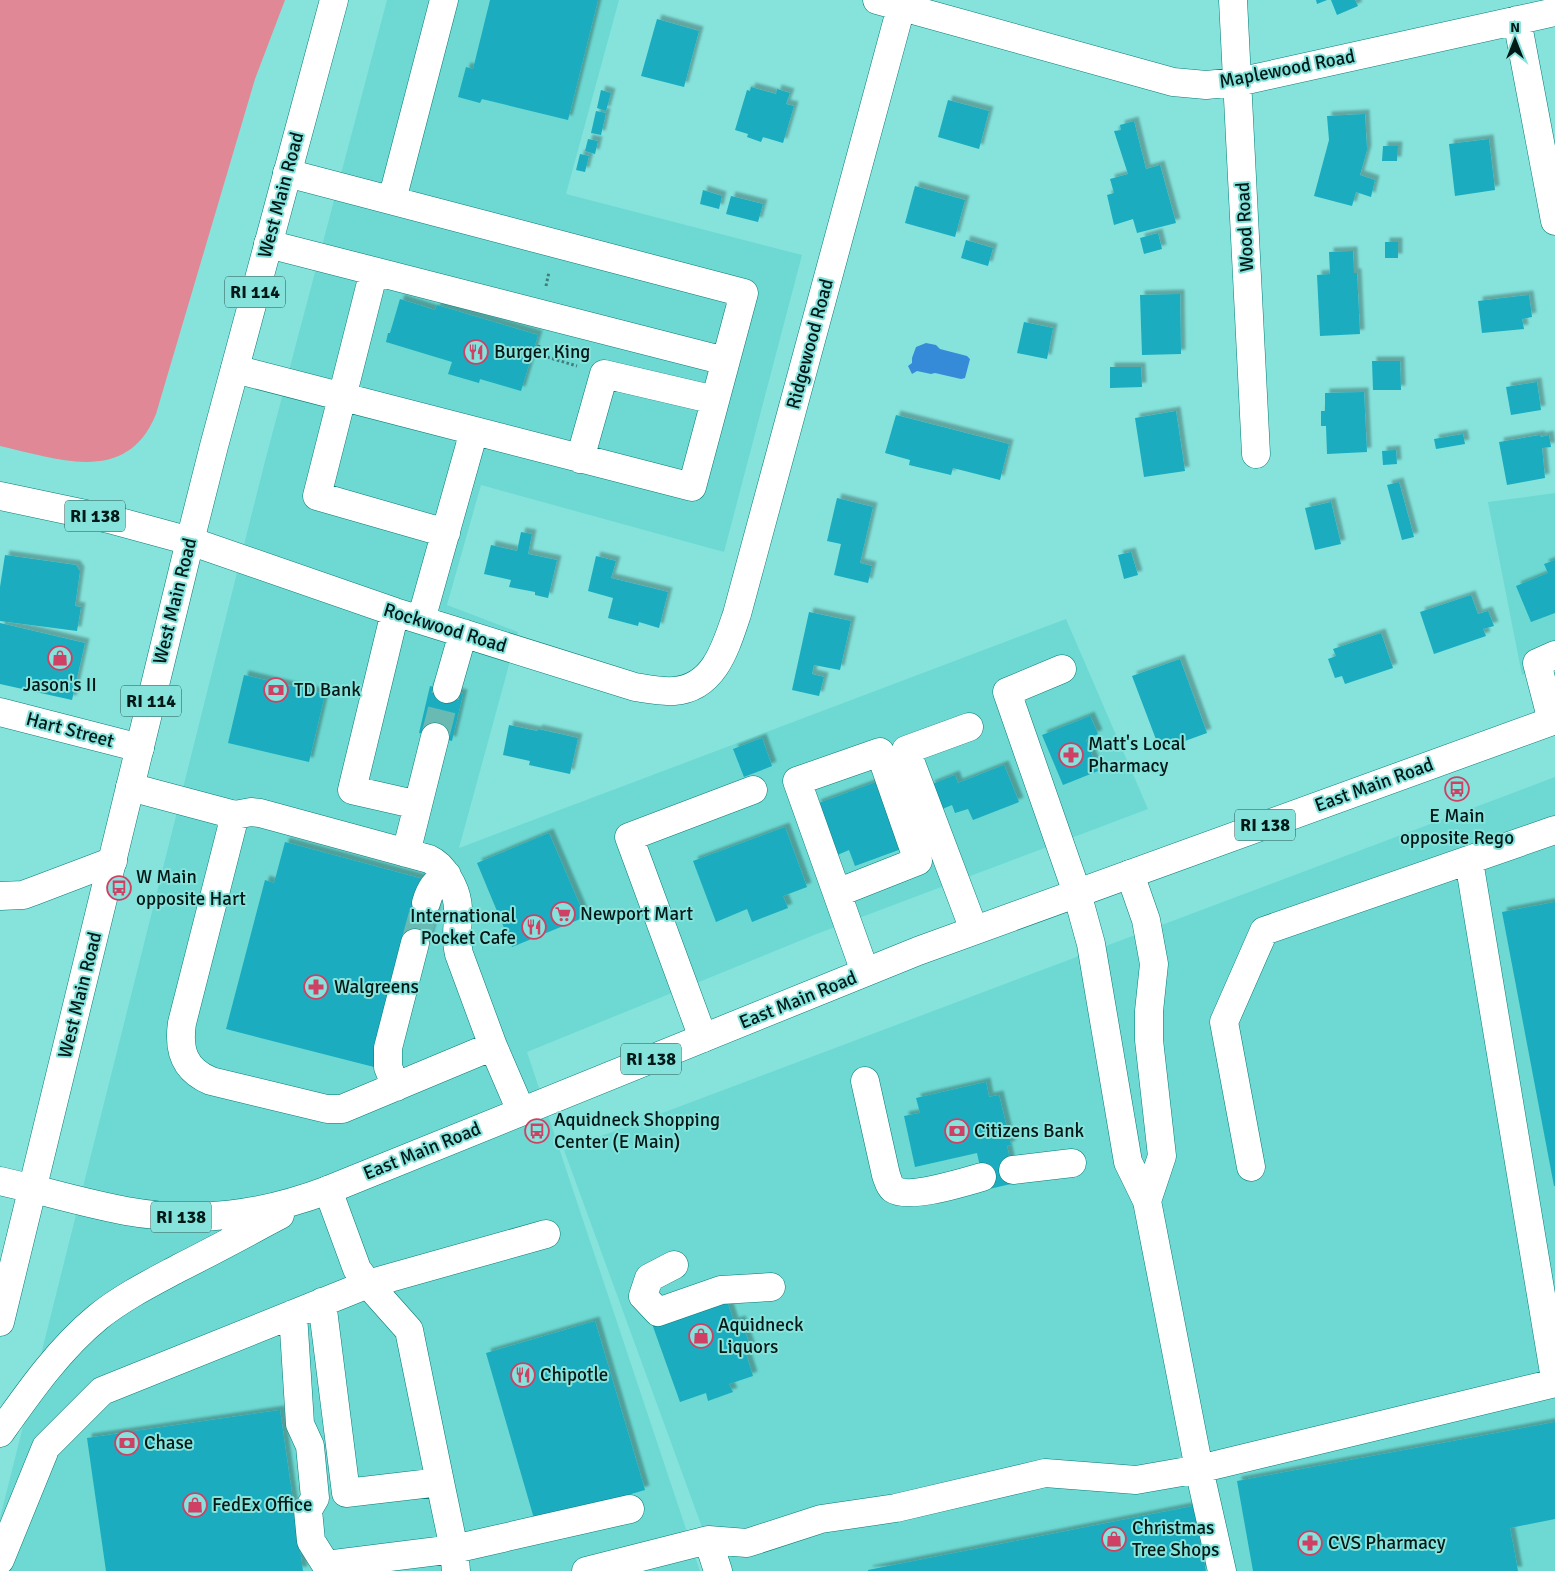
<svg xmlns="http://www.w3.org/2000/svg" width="1555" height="1571" viewBox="0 0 1555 1571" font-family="Signika,sans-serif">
	<defs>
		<filter id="shadow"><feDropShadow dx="4.5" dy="-4.5" stdDeviation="1" flood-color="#0004"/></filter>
	</defs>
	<rect width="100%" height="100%" fill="#85e3dc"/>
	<!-- built -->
	<path fill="#6dd9d2" d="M387 0H619L566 194 802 255 724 552 481 485 447 605 518 632 459 848 1066 619 1148 809 814 935 527 1052 700 1571H0V1518L264 465Z
		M1555 493V663L1522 675 1488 502Z
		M1555 777V1571H718L564 1150Z"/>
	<!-- green -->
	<path fill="#e08896" d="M0 0H285L255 79 156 414C127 486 58 459 0 446Z"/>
	<!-- water -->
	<path fill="#358bd8" d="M926 343 936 345 940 349 967 356 970 359 965 378 961 379 935 373 931 374 917 371 912 374 908 366 912 363V358L916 347Z"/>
	<!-- building -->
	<path fill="#1aacc0" filter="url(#shadow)" d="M490 0H598L568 120 482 99 480 103 458 97 466 67 473 69Z
		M1316 0H1327L1317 4Z
		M1331 0H1355L1358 6 1337 15Z
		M657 19 699 31 684 87 641 76Z
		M751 87 776 94 777 89 790 93 786 104 794 106 783 143 763 137 761 142 747 137 748 134 735 130 747 90 750 91Z
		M601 90 611 93 606 111 597 108Z
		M948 100 989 111 979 149 938 137Z
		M596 111 606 113 601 135 591 133Z
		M1365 114 1367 150 1360 175 1375 180 1371 197 1356 192 1352 206 1314 196 1329 140 1327 116Z
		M1134 121 1146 169 1160 165 1176 223 1137 233 1133 219 1114 225 1107 195 1114 193 1110 179 1128 174 1114 131 1121 130 1120 125Z
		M588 139 598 141 595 154 585 151Z
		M1489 139 1495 190 1455 196 1449 144Z
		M1383 146H1398L1397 161H1382Z
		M580 154 589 156 585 172 576 170Z
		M915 186 965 200 955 237 905 223Z
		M703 190 722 196 719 209 700 204Z
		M731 196 763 204 758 222 726 214Z
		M1158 233 1162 249 1144 254 1140 238Z
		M966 240 993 248 988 266 961 258Z
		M1385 242H1398V258H1385Z
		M1353 251 1354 273H1357L1360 334 1320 336 1317 275 1330 274 1329 252Z
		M1180 294 1181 354 1142 355 1140 295Z
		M1529 295 1532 317 1522 319 1524 329 1482 333 1478 301Z
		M400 299 435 310 437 305 538 335 521 391 480 379 479 383 448 374 452 362 386 342 388 333H390Z
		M1024 322 1053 328 1047 359 1017 353Z
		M1372 361H1400L1401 390H1373Z
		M1110 367H1141L1142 387 1110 388Z
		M1537 382 1541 410 1511 415 1506 387Z
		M1364 392 1367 452 1327 454 1326 426H1321V411H1325V393Z
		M1176 411 1185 471 1144 477 1135 418Z
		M896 415 1009 444 1000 480 953 468 951 475 909 465 910 460 885 453Z
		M1463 434 1465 444 1436 449 1434 439Z
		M1540 435 1541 437 1549 435 1551 447 1542 448 1545 478 1507 485 1499 442Z
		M1396 450 1397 464 1383 465 1382 451Z
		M1399 482 1414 537 1402 540 1387 485Z
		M837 498 873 507 860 563 872 566 868 583 834 575 841 544 827 541Z
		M1331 502 1341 544 1315 550 1305 508Z
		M521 532 532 534 528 554 557 560 548 598 535 595V592L509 587 511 580 484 574 491 545 517 551Z
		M1131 552 1138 575 1124 579 1118 555Z
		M5 555 76 565 80 571 75 606 81 607 77 631 0 621V587Z
		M596 556 616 561 611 578 668 592 659 628 639 622 638 626 608 618 613 598 588 591Z
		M1555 560V613L1531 622 1516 586 1548 573 1544 564Z
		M1471 595 1478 614 1488 611 1494 626 1483 629 1486 636 1434 654 1420 612Z
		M809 612 851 621 840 670 814 665 812 674 824 677 819 696 792 690Z
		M0 623 85 643 72 700 0 684Z
		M1381 633 1393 668 1345 684 1342 676 1335 678 1328 659 1336 656 1333 649Z
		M1180 659 1207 733 1160 750 1132 676Z
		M244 675 325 694 309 762 228 743Z
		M430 686 463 694 452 741 419 733Z
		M1090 716 1098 734 1086 740 1098 771 1063 785 1042 735Z
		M509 725 537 731 538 729 578 738 570 774 529 765 530 761 503 755Z
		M762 738 772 766 744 777 733 749Z
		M1004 765 1019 802 973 820 968 809 955 813 952 805 940 810 930 785 955 775 958 783Z
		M879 781 904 848 855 866 849 850 835 856 816 804Z
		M785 827 807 887 783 896 788 908 752 922 747 909 716 922 693 861Z
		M549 833 585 917 512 947 477 863Z
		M285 842 423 879 437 906 427 946 407 941 374 1067 226 1029 265 880 274 883Z
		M1555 902V1186H1554L1502 912Z
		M986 1082 989 1097 999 1095 1011 1145 1007 1146 1015 1183 985 1190 977 1153 915 1167 904 1116 920 1113 916 1098Z
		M725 1295 734 1322 741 1320 751 1349 745 1351 753 1376 729 1384 733 1392 708 1401 706 1393 680 1402 651 1321Z
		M595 1321 645 1490 535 1522 486 1353Z
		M280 1410 303 1571H106L87 1438Z
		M1555 1422V1519L1510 1528 1518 1571H1253L1237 1481Z
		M1193 1506 1206 1571H868V1570Z"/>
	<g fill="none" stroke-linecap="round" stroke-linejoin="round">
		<!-- minor-tunnel -->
		<path stroke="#6abab4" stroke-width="28" stroke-dasharray="28 14" stroke-linecap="butt" d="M435 737 447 689
			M415 943 426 903"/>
		<!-- minor casing -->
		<g stroke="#057c77" stroke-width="29">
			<path id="minor" d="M877 0 1173 82 1206 85 1238 82 1555 12
				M1233 0 1256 454
				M1517 20 1555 221
				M392 200 444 0
				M268 244 725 361
				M374 271 317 496 446 533
				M235 369 692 487 744 293 287 173
				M580 459 604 374 715 400
				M190 541 395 612 635 687C648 689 661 692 674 691 715 688 726 646 737 614L903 0
				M395 612 352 790 418 805 406 853
				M421 620 474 431
				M1062 669 1007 692 1077 893 1091 944 1128 1162 1147 1201 1199 1469 1222 1571
				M447 689 463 633
				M0 712 140 748
				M1552 721 1537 663 1555 655
				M969 727 906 750 974 930
				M130 787 235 815 251 812 260 813 429 859C438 863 443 869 448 878 467 909 452 925 459 954L493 1046 521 1111
				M418 805 435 737
				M235 815 182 1023C178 1050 184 1070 211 1081L327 1109H342L493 1046
				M1469 861 1555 1379
				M1130 874 1146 920 1154 964 1149 1011V1040L1162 1156 1147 1201
				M837 893 918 861 880 752 797 781 865 972
				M0 896 23 895 34 891 113 861
				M426 903C430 889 435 882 447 875
				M703 1038 629 837 753 790
				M865 1081 886 1175C888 1180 889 1186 893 1189 908 1200 964 1182 982 1177
				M396 1087 388 1067V1048L415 943
				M1251 1167 1224 1022 1264 931 1555 830
				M1013 1170 1072 1163
				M0 1181 34 1189
				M328 1190 357 1269 368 1284 409 1330 440 1482 454 1549 456 1571
				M674 1265 649 1278 643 1296 658 1312 721 1290 771 1287
				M322 1302 346 1493 440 1482
				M293 1314 300 1424 310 1446 315 1498 308 1510 311 1541 326 1565 454 1549 630 1509
				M708 1540 718 1571
				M0 1560 46 1447 102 1391 368 1284 546 1234
				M586 1571 708 1540 747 1543 821 1519 896 1508 1045 1473 1136 1480 1199 1469 1555 1383"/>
		</g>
		<!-- major casing -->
		<g stroke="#057c77" stroke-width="29">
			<path id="major" d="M34 1189C64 1197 95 1205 126 1211 198 1224 261 1215 328 1190L918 951 1555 720
				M0 1322 190 541
				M0 1433C29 1392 59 1349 98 1317 123 1297 151 1283 179 1268 213 1251 246 1233 280 1215"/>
		</g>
		<!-- highway casing -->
		<g stroke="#057c77" stroke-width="29">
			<path id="highway" d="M0 496 109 519 190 541 214 446 334 0"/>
		</g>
		<!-- path -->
		<path stroke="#427d79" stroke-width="3" stroke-dasharray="2.5 2.5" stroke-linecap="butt" d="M546 286 549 272
			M539 345 537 354 577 366"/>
		<!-- minor -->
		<use href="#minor" stroke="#fff" stroke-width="28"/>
		<!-- major -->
		<use href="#major" stroke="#fff" stroke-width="28"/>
		<!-- highway -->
		<use href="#highway" stroke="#fff" stroke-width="28"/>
	</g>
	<!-- icons -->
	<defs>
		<g id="restaurant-ring" transform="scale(1.25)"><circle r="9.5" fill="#85e3dc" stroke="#d04065" stroke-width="1.5"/><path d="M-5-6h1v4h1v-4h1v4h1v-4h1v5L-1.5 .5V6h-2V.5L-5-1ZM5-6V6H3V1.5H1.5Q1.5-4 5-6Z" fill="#d04065"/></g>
		<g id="shop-ring" transform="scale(1.25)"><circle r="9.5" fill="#85e3dc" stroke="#d04065" stroke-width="1.5"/><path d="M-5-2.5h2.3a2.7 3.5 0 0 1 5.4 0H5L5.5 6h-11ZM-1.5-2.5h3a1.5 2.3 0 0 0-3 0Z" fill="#d04065"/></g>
		<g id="bank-ring" transform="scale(1.25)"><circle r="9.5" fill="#85e3dc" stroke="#d04065" stroke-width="1.5"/><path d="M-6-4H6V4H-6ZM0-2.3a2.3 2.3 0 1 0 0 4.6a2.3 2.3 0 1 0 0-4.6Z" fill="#d04065"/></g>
		<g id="pharmacy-ring" transform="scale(1.25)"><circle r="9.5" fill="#85e3dc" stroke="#d04065" stroke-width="1.5"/><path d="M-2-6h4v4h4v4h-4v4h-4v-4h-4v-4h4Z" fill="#d04065"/></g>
		<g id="bus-ring" transform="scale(1.25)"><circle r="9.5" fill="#85e3dc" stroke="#d04065" stroke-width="1.5"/><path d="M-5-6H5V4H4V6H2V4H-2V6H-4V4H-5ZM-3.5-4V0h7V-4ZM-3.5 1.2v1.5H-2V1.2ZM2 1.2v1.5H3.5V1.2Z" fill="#d04065"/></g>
		<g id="supermarket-ring" transform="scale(1.25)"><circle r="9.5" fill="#85e3dc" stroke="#d04065" stroke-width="1.5"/><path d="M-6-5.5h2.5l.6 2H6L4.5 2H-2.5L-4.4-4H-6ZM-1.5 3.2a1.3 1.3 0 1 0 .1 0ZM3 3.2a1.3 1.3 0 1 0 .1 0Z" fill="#d04065"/></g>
	</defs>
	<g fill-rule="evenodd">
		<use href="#restaurant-ring" x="476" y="352"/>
		<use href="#shop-ring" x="60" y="658"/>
		<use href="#bank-ring" x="276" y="690"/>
		<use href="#pharmacy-ring" x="1071" y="755"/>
		<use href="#bus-ring" x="1457" y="789"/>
		<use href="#bus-ring" x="119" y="888"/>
		<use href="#supermarket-ring" x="563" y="914"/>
		<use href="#restaurant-ring" x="534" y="927"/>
		<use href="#pharmacy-ring" x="316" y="987"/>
		<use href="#bus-ring" x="537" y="1131"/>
		<use href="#bank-ring" x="957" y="1131"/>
		<use href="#shop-ring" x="701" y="1336"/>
		<use href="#restaurant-ring" x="523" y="1375"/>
		<use href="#bank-ring" x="127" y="1443"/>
		<use href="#shop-ring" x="195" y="1505"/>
		<use href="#shop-ring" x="1114" y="1539"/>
		<use href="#pharmacy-ring" x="1310" y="1543"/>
	</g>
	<g text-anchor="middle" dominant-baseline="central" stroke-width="4" stroke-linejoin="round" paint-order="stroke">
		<!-- shield labels -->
		<g fill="#85e3dc" stroke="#285551" stroke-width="1">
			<rect x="225" y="276.5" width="60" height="31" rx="4"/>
			<rect x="65" y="500.5" width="60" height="31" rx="4"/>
			<rect x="121" y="685.5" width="60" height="31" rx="4"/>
			<rect x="1235" y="809.5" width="60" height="31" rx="4"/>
			<rect x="621" y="1043.5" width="60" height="31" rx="4"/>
			<rect x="151" y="1201.5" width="60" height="31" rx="4"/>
		</g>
		<g font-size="18" font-weight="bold" fill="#001816">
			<text x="255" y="292">RI 114</text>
			<text x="95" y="516">RI 138</text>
			<text x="151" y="701">RI 114</text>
			<text x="1265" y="825">RI 138</text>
			<text x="651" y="1059">RI 138</text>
			<text x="181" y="1217">RI 138</text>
		</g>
		<!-- street labels -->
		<g font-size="19" fill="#001816" stroke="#85e3dc">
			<text transform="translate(1287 69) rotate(-11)">Maplewood Road</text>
			<text transform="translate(281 195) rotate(-75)">West Main Road</text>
			<text transform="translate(1245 227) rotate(-93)">Wood Road</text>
			<text transform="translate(810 344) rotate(-75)">Ridgewood Road</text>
			<text transform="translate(175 601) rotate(-76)">West Main Road</text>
			<text transform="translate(445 628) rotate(17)">Rockwood Road</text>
			<text transform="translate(70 730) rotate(15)">Hart Street</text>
			<text transform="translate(1374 785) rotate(-20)">East Main Road</text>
			<text transform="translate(80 995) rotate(-76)">West Main Road</text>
			<text transform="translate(798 1000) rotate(-22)">East Main Road</text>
			<text transform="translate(422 1151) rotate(-22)">East Main Road</text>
		</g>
		<!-- poi labels -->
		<g font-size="19" fill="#001816" stroke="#85e3dc" text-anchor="start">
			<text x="494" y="352">Burger King</text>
			<text x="60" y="685" text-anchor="middle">Jason's II</text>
			<text x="294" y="690">TD Bank</text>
			<text x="1088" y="744">Matt's Local<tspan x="1088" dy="22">Pharmacy</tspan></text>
			<text x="1457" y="816" text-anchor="middle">E Main<tspan x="1457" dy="22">opposite Rego</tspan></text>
			<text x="136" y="877">W Main<tspan x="136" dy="22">opposite Hart</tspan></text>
			<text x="580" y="914">Newport Mart</text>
			<text x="516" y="916" text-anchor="end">International<tspan x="516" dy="22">Pocket Cafe</tspan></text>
			<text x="334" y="987">Walgreens</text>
			<text x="554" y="1120">Aquidneck Shopping<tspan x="554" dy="22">Center (E Main)</tspan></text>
			<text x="974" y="1131">Citizens Bank</text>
			<text x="718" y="1325">Aquidneck<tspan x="718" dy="22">Liquors</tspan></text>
			<text x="540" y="1375">Chipotle</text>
			<text x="144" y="1443">Chase</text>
			<text x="212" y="1505">FedEx Office</text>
			<text x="1132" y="1528">Christmas<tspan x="1132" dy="22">Tree Shops</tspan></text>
			<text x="1328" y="1543">CVS Pharmacy</text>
		</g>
	</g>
	<!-- north arrow -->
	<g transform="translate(1515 40)" stroke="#85e3dc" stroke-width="4" paint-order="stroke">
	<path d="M0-4L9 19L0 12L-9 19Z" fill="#001816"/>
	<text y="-8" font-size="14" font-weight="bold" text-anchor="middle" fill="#001816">N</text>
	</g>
</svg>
